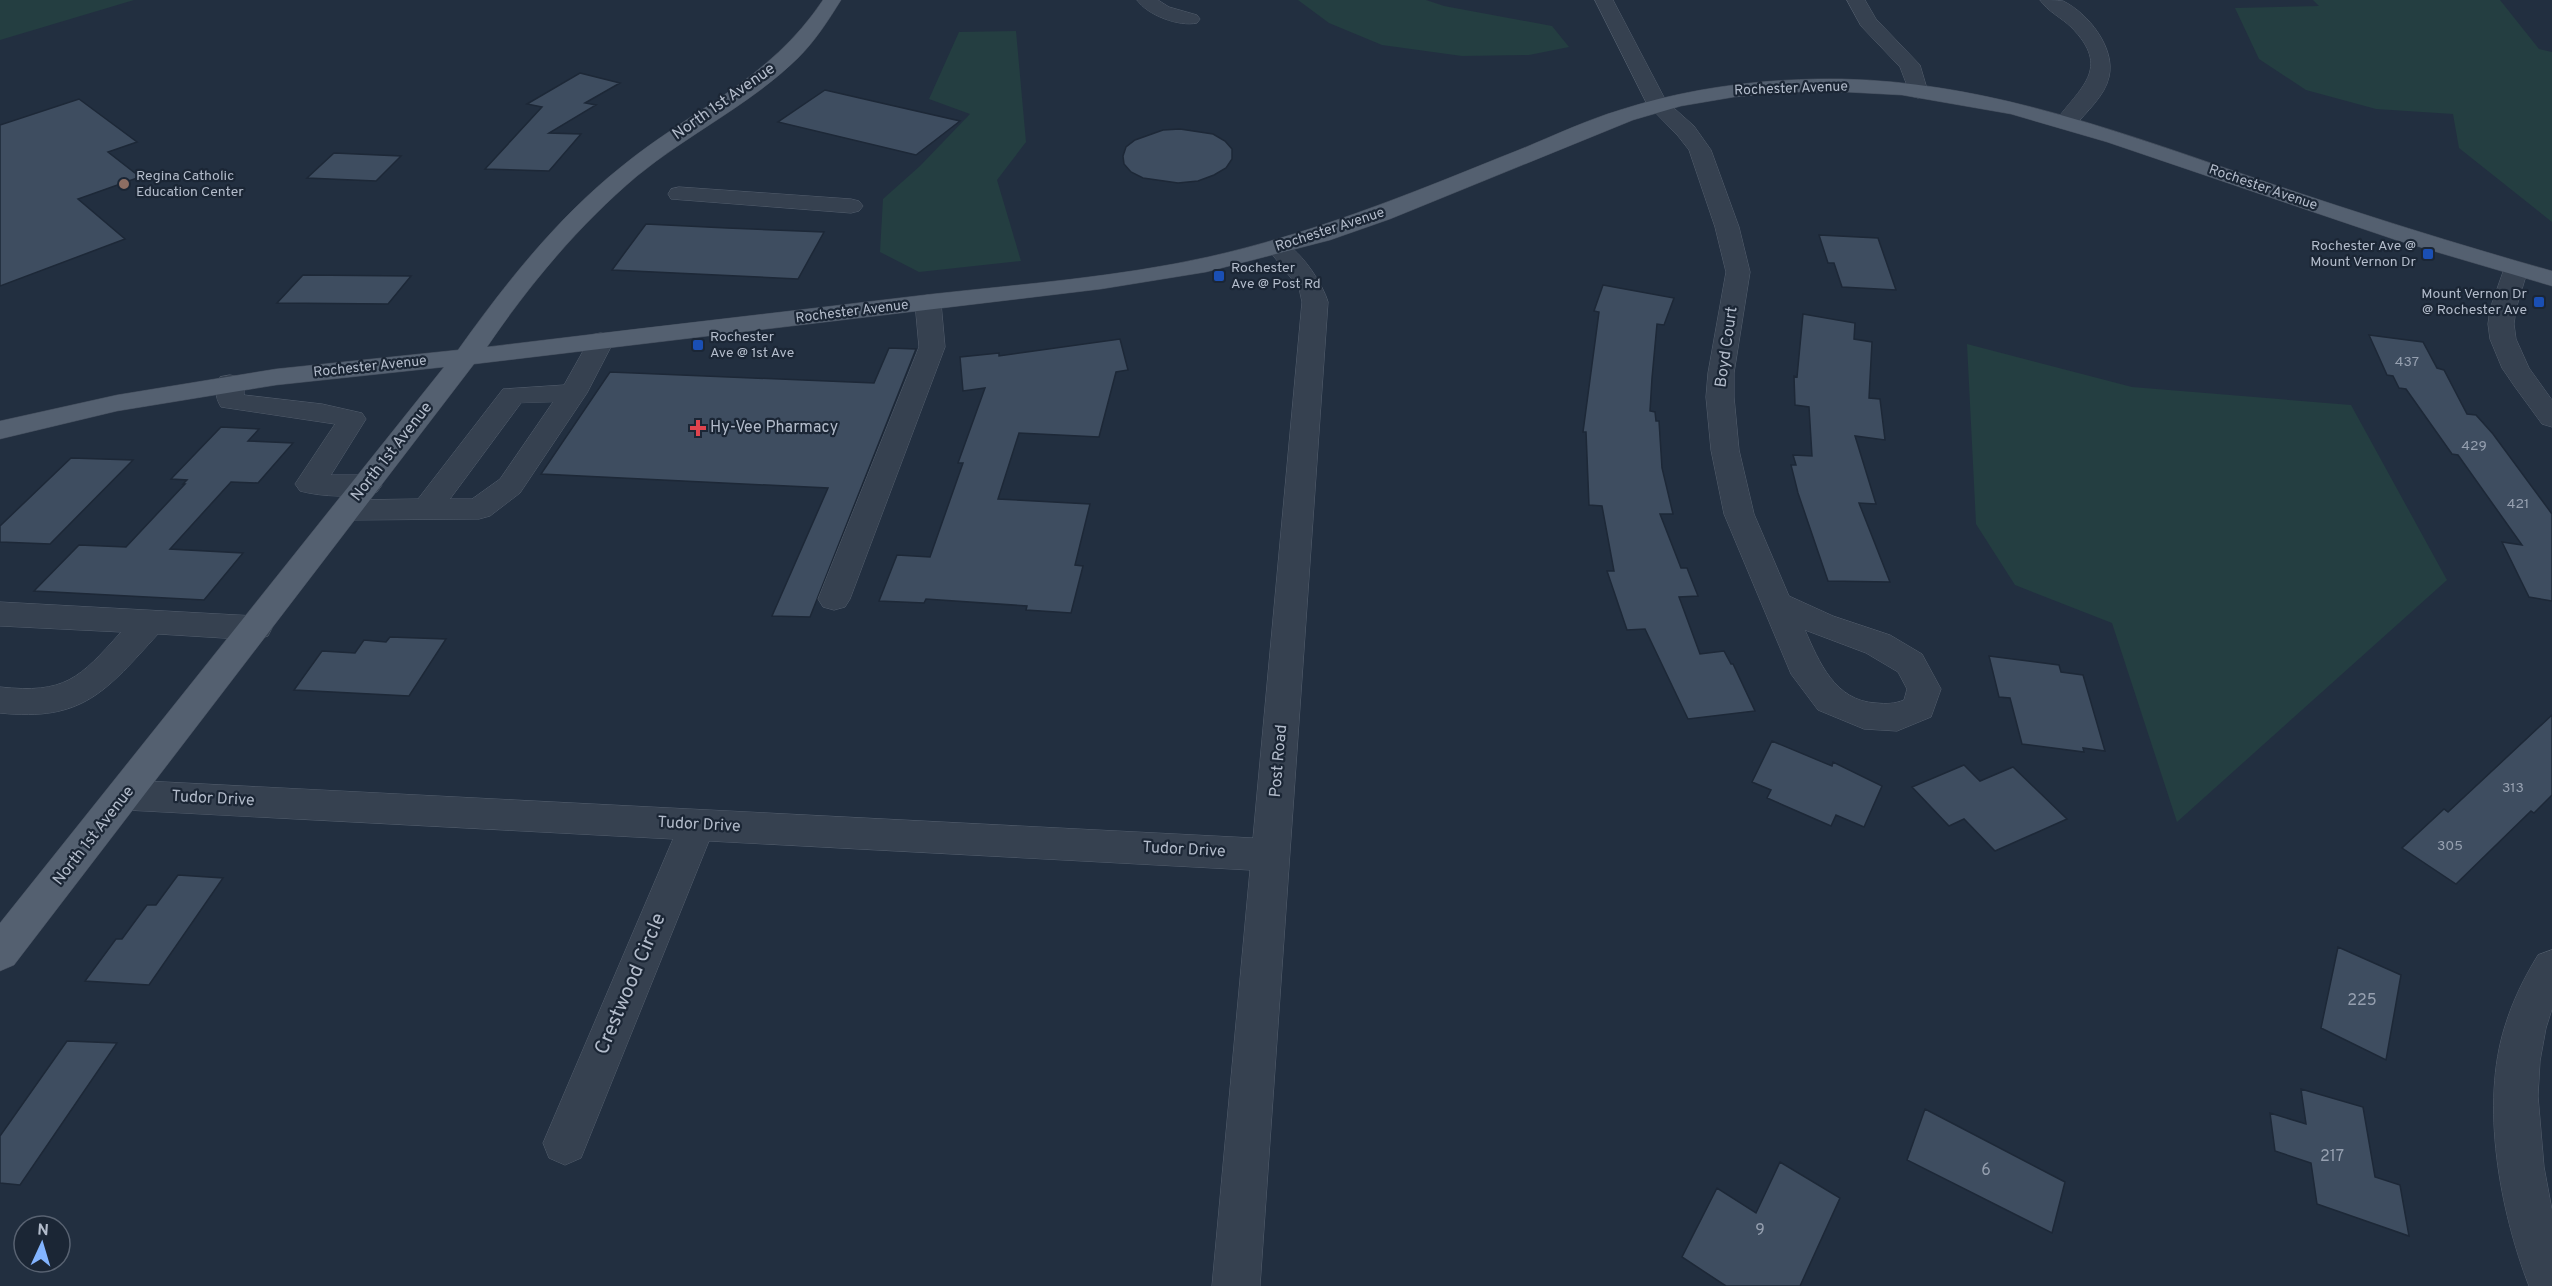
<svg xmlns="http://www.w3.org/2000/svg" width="2552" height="1286" viewBox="0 0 2552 1286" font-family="Overpass,sans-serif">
	<rect width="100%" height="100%" fill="#222f40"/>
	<!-- green -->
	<path fill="#243e41" d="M0 0H134L0 40Z
		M1298 0H1426L1444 6 1552 26 1569 47 1529 55 1462 56 1382 45 1329 23Z
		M2313 0H2500L2539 49 2552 52V222L2459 148 2453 114 2376 109 2306 90 2259 59 2235 8 2319 6Z
		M1016 31 1026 142 997 180 1021 261 919 272 880 252 883 199 920 166 970 114 929 99 959 32Z
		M1967 344 2132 387 2351 405 2447 580 2177 822 2112 623 2015 585 1976 524Z"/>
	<!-- building -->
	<path fill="#3e4d60" stroke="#1d2837" stroke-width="1.5" d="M580 73 620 83 585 103 596 105 549 133 581 134 549 171 485 169 542 107 527 104Z
		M825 90 890 105 960 121 916 155 778 122Z
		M79 99 137 142 108 152 140 177 78 199 125 239 0 286V125Z
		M1180 129 1213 134 1225 141 1232 149V159L1226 168 1214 175 1198 181 1178 183 1143 178 1131 172 1124 164 1123 156 1126 147 1135 140 1163 130Z
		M334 153 401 156 376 181 307 178Z
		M646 224 727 228 824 232 798 279 612 270Z
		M1819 235 1878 238 1896 290 1842 287 1834 263H1828Z
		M303 275 411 276 388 304 277 303Z
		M1603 285 1674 298 1664 325 1657 324 1652 378 1650 411 1655 412 1656 421H1659L1662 468 1673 514H1660L1681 568H1687L1698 596 1679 597 1700 654 1724 651 1731 664H1733L1755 711 1688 719 1645 629 1627 630 1607 571H1614L1602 506 1589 505 1586 432H1583L1599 312 1594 311Z
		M1803 314 1855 323 1854 339 1872 342 1869 398 1880 399 1885 440 1855 436 1876 504 1859 503 1890 582 1828 581 1798 493 1791 465H1796L1793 455 1812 456 1809 407 1795 405 1794 376 1797 377Z
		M2369 335 2423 342 2437 368 2444 370 2467 414 2476 415 2493 434 2552 514V601L2529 597 2502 542 2522 545 2458 455 2452 454 2406 389 2399 388 2393 376 2387 375Z
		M1120 339 1128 370 1116 372 1099 437 1019 433 998 499 1090 504 1075 565 1083 566 1071 613 1026 610 1027 606 926 599 924 603 879 601 897 555 930 557 963 463H958L985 388 963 391 960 357 999 353V356Z
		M889 348 916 349 810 617 772 616 828 488 541 474 610 372 874 383Z
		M221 427 259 429 248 441 293 443 258 483 231 482 170 549 243 553 204 600 34 591 79 545 126 547 185 484H183L187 480 171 479Z
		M71 458 133 460 50 544 0 542V526Z
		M390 637 446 639 409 696 294 690 322 651 355 653 364 640 386 642Z
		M1989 656 2059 665 2061 672 2083 675 2105 751 2083 748 2084 752 2022 744 2010 698 1999 697Z
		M2552 715V795L2534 813 2531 811 2456 884 2402 848 2444 809 2448 812Z
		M1772 741 1832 766 1833 762 1882 786 1864 827 1836 815 1831 826 1767 798 1771 790 1752 782Z
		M1964 765 1980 781 2013 767 2067 819 1995 851 1964 819 1949 826 1912 787Z
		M178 875 223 878 149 985 85 981 116 939H122L147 905H156Z
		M2338 947 2401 975 2386 1060 2321 1028Z
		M67 1041 117 1043 20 1185 0 1183V1136Z
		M2301 1089 2363 1107 2375 1177 2400 1185 2409 1236 2317 1204 2311 1163 2275 1151 2270 1113 2306 1124Z
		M1925 1109 2065 1182 2052 1233 1907 1160Z
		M1780 1162 1840 1198 1800 1286H1726L1682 1257 1717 1188 1756 1213Z"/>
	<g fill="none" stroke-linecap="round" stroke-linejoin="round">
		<!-- minor casing -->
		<g stroke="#545f6e" stroke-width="1">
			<path id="minor" d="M1137 0H1158L1169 7 1197 15 1200 19 1197 23C1179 27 1147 15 1137 0Z
				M1595 0H1613L1666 101 1694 126 1711 150 1739 227 1750 272 1734 373V397L1739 450 1754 514 1789 596 1833 616 1890 635 1922 654 1941 689 1931 717 1897 731 1864 729 1818 710 1791 674 1724 514 1711 450 1706 397 1708 373 1726 272 1715 227 1689 150 1678 136 1647 104ZM1805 630 1866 653 1898 672 1907 689 1904 700C1894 704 1887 704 1876 703 1835 701 1819 662 1805 630Z
				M1847 0H1865L1876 19 1920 65 1928 92 1925 96 1918 98 1911 96 1900 67 1861 26Z
				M2040 0C2047 0 2057 0 2063 1 2088 13 2116 48 2109 77 2105 96 2086 112 2074 127L2066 128 2058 127 2055 122C2079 88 2113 69 2071 27 2062 18 2047 11 2040 0Z
				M679 187 851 199 859 201 863 206 859 211 851 213 671 199 668 194 671 189Z
				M1279 241C1298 245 1323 284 1328 302L1260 1286H1212L1250 870 709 841 581 1158 565 1165 549 1158 543 1143 673 839 126 810 113 805 108 795 113 785 126 780 1253 838 1302 302 1299 288 1267 248 1270 243Z
				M2516 262 2525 264 2528 269 2516 309 2514 324 2516 339 2529 368 2552 400V427L2542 424 2515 387 2502 368 2490 339 2488 324 2490 309 2504 269 2507 264Z
				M928 295 937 298 941 303 945 347 850 599 845 607 834 610 823 607 818 599 919 347 915 303 919 298Z
				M601 333 610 335 614 341 587 393 520 493 490 516 479 519 348 520 337 517 333 510 337 503 348 500 418 499 503 389 564 385 592 335ZM553 402 500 479 472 499H450L521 403Z
				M230 375 240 377 244 383V395L322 404 362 413 366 419 331 475H367L377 478 382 485 377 492C355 498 322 497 300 491L295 484 335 424 221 407C215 398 214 386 220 377Z
				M0 602 256 616 268 620 272 628 268 636 256 640 158 634C106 691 83 722 0 713V687C65 694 79 679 121 632L0 626Z
				M2552 950V1009L2546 1028 2540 1061 2538 1096 2544 1167 2552 1210V1286H2529C2500 1211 2480 1104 2505 1026 2513 1000 2524 978 2538 955Z"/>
		</g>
		<!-- major casing -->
		<g stroke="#404a59" stroke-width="1">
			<path id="major" d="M823 0H841C828 21 815 41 798 58 750 105 688 134 637 176 579 225 529 285 487 347 635 329 784 312 933 294 1024 284 1118 277 1208 257 1310 234 1405 196 1501 157 1541 142 1580 122 1620 110 1692 87 1767 78 1842 79 1990 82 2128 135 2266 182 2361 214 2456 244 2552 271V286L2396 240 2107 142 2011 114 1902 95 1846 92H1790L1734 97 1681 106 1633 120 1390 219 1330 240 1206 272 1101 289 474 364 14 965 0 971V923L444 367 276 385 117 411 0 439V421L117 395 276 369 458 350C505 284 557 218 621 167 693 108 769 81 823 0Z"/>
		</g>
		<!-- minor -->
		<use href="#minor" fill="#364150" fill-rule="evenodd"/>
		<!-- major -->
		<use href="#major" fill="#546070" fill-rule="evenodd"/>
	</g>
	<!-- markers -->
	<circle fill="#8d6e63" stroke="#1b2635" stroke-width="2" cx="124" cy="184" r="6"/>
	<g fill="#1a4fb4" stroke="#1b2635" stroke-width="2">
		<rect x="2422" y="248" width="12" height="12" rx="3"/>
		<rect x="1213" y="270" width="12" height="12" rx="3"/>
		<rect x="2533" y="296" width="12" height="12" rx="3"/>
		<rect x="692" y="339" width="12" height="12" rx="3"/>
	</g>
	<path fill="#e0444e" stroke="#1b2635" stroke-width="2" d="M695 419h6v6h6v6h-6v6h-6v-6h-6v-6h6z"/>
	<g text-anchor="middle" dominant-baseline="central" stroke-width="4.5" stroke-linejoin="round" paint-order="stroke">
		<!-- far-street labels -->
		<g font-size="14" fill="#b3bccb" stroke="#1b2635">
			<text transform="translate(1791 89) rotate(-2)">Rochester Avenue</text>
			<text transform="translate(2263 188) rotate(19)">Rochester Avenue</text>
			<text transform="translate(1330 230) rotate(-18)">Rochester Avenue</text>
			<text transform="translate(852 312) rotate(-7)">Rochester Avenue</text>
			<text transform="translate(370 367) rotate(-6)">Rochester Avenue</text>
		</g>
		<!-- far-poi labels -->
		<g font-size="14" fill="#b3bccb" stroke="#1b2635" text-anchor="start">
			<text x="136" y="176">Regina Catholic<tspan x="136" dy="16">Education Center</tspan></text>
			<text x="2416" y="246" text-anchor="end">Rochester Ave @<tspan x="2416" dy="16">Mount Vernon Dr</tspan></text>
			<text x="1231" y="268">Rochester<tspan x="1231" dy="16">Ave @ Post Rd</tspan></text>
			<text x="2527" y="294" text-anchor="end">Mount Vernon Dr<tspan x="2527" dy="16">@ Rochester Ave</tspan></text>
			<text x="710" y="337">Rochester<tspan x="710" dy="16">Ave @ 1st Ave</tspan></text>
		</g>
		<!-- number labels -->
		<g font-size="14" fill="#96a0b0">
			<text x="2407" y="362">437</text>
			<text x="2474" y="446">429</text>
			<text x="2518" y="504">421</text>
			<text x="2513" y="788">313</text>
			<text x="2450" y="846">305</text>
		</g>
		<!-- street labels -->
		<g font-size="16" fill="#b3bccb" stroke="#1b2635">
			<text transform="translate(724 102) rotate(-35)">North 1st Avenue</text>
			<text transform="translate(1727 347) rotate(-82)">Boyd Court</text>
			<text transform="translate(392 452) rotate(-52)">North 1st Avenue</text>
			<text transform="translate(1279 761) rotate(-85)">Post Road</text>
			<text transform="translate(213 799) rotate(3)">Tudor Drive</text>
			<text transform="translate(699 825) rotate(3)">Tudor Drive</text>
			<text transform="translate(94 836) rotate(-52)">North 1st Avenue</text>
			<text transform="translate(1184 850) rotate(3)">Tudor Drive</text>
		</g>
		<!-- poi labels -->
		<g font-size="16" fill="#b3bccb" stroke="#1b2635" text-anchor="start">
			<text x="710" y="428">Hy-Vee Pharmacy</text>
		</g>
		<!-- near-number labels -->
		<g font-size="16" fill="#96a0b0">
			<text x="2362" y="1001">225</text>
			<text x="2332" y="1157">217</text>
			<text x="1986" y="1171">6</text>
			<text x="1760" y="1231">9</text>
		</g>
		<!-- near-street labels -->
		<g font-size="20" fill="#b3bccb" stroke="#1b2635">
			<text transform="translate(631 984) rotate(-67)">Crestwood Circle</text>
		</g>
	</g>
	<!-- north arrow -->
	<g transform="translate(42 1244) rotate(4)"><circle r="28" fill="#1b2635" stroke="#586271" stroke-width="1.5"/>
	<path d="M0-4.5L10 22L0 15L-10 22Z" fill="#83b4ff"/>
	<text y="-9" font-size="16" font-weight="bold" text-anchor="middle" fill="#b3bccb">N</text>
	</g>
</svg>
